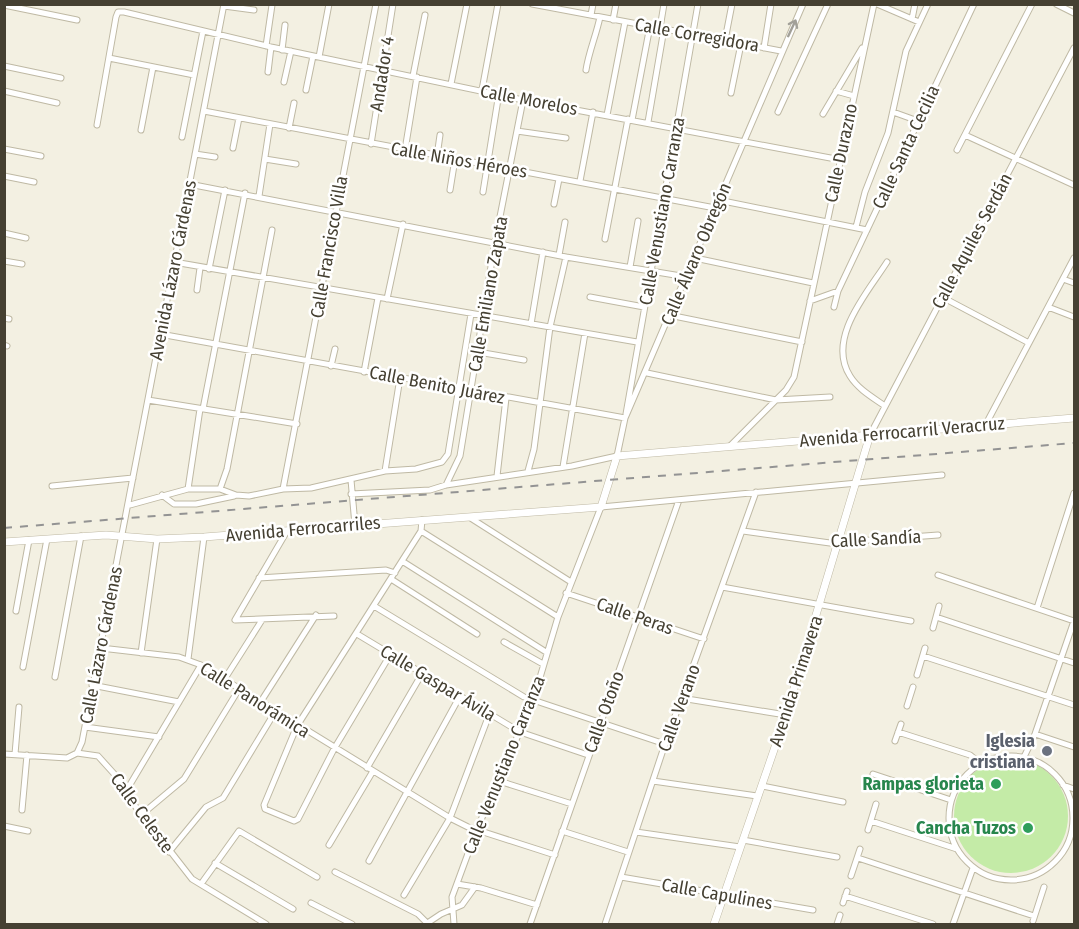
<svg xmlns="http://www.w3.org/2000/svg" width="1079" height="929" viewBox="0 0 1079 929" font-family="'Fira Sans Condensed',sans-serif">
	<rect width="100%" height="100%" fill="#f3f0e2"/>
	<!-- green -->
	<path fill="#c4eba7" d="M954 816a57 57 0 1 1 114 0a57 57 0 1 1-114 0Z"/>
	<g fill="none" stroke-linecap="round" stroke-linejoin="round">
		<!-- minor casing -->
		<g stroke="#bfb9a4" stroke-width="7">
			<path id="minor" d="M532 4 781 51
				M877 4 919 22
				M1056 4 1074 13
				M4 5 77 20
				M224 6 254 10
				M591 15 593 4
				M912 19 915 4
				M613 20 616 4
				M660 28 664 4
				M725 40 732 4
				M266 46 272 5
				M764 48 771 4
				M282 50 285 25
				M319 57 329 4
				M109 58 194 75
				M4 66 61 78
				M586 70C589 51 596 36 600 17
				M268 72 271 47
				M413 76 425 15
				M284 82 291 51
				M451 84 467 4
				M306 90 313 56
				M482 90 498 4
				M4 91 57 103
				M836 91 854 96
				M731 93 741 44
				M204 111 715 208
				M778 112 828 4
				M893 112 918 121
				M823 114 862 48
				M607 115 625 22
				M632 120 650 26
				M648 122 664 29
				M97 125 116 17 118 12H124L271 47 523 100 841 160
				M289 128 294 103
				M141 130 153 67
				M517 131 566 138
				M965 135 1074 185
				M182 137 203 31
				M371 144 393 4
				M233 148 239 118
				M4 149 41 156
				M405 150 417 77
				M957 150 1032 4
				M195 154 215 157
				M437 156 440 135
				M265 159 296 164
				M4 176 34 182
				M580 181 593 112
				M189 184 566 257 687 277
				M450 190 455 159
				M483 192 499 93
				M259 196 270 124
				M718 200 867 230
				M554 204 559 179
				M856 227 865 192 888 133 906 51 928 4
				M4 233 26 238
				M605 239 628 119
				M559 255 565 222
				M695 258 813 283
				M4 261 22 264
				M174 262 637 342
				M630 267 638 221
				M209 269 225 190
				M1063 279 1074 283
				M197 290 200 268
				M590 297 644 307
				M942 297 1029 343
				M387 299 403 224
				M810 301 838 291
				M834 307 838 291 974 4
				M1048 307 1074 317
				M669 315 802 342
				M4 318 9 319
				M531 324 543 252
				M160 334 625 418
				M4 345 7 346
				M478 352 524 360
				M331 366 335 349
				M364 372 378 298
				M647 373 776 400 830 397
				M148 400 297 424
				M885 406C872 397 858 389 850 376 826 338 868 292 887 262
				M203 409 245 193
				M626 414 698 4
				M986 424 1074 258
				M870 435 1074 48
				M730 446 786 390 794 377 874 4
				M563 467 585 333
				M385 471 400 378
				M528 471 534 449 550 327 566 257
				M497 476 506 398
				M351 480 355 525
				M446 485 460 456 495 242 523 100
				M52 486 133 478
				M188 489 200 409
				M220 489 227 469 272 230
				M283 489 376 4
				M351 494 430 490 446 485 572 466 617 456 625 418 803 4
				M162 495 174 504H196L234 496
				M130 505 188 489H220L236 495 249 496 283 489 311 488 385 471 416 469 442 462 448 454 471 314
				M469 517 571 582
				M287 531 235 620 334 616
				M421 531 558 617
				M743 531 830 543 938 535
				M402 561 546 652
				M938 575 1074 621
				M259 578 386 570 395 573
				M391 579 477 634
				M722 587 911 621
				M566 593 704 639
				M374 606 524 697 665 744
				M1037 608 1074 493
				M16 611 29 540
				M936 617 1074 663
				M933 628 939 606
				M357 634 520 732 588 755
				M504 642 543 664
				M101 648 179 657 201 665 450 818 468 827 555 855
				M141 653 157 539
				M390 655 334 749 298 819 294 821 265 809 264 805 297 726 421 531 422 520
				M923 656 1074 705
				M188 659 204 537
				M23 667 47 539
				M917 675 925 648
				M55 677 81 536
				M224 680 262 620
				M92 685 179 702
				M681 698 786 715
				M260 703 316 615
				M907 706 913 687
				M85 727 159 737
				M898 732 970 755 981 764
				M1035 734 1074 747
				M895 741 901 724
				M77 753 82 742 224 4
				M4 754 67 758 77 753 98 756 117 777 125 793 192 879 266 924
				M15 754 19 707
				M949 818a62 62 0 1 1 124 0a62 62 0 1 1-124 0Z
				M1024 757 1035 734 1074 621
				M367 768 423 672
				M873 774 951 800
				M499 781 572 804
				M653 781 757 796
				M1063 785 1074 789
				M762 786 843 802
				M125 793 201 665
				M22 810 27 755
				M141 815 184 779 239 689
				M871 821 957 849
				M4 826 28 831
				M868 830 876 804
				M562 831 628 852
				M636 832 740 847
				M743 840 837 857
				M329 845 373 771
				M169 852 206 807 223 798 275 712
				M858 858 1034 916
				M369 861 460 696
				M215 863 293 909
				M335 872 418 914 427 923
				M851 876 860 849
				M621 877 813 910
				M201 884 239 831 317 877
				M457 884 481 888 537 905
				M404 895 450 818 489 715
				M845 896 933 924
				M311 903 352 924
				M843 903 847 891
				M1033 921 1044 887
				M426 924 441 914 462 905 475 887
				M454 924 452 897 477 829 533 701 558 617 601 507 942 475
				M530 924 679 500
				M605 924 665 744 756 492
				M837 924 840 915
				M953 924 973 868"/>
		</g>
		<!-- tertiary casing -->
		<g stroke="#bfb9a4" stroke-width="8">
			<path id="tertiary" d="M4 542 106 535 157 539 204 537 601 507 617 456 1074 418
				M714 924 786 715 870 435"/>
		</g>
		<!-- minor -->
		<use href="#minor" stroke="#fff" stroke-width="5"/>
		<!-- tertiary -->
		<use href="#tertiary" stroke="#fff" stroke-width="7"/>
		<!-- rail -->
		<path stroke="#939393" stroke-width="2" stroke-dasharray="8 8" stroke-linecap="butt" d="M4 528 1074 443"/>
	</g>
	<!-- one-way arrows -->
	<defs><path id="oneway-shaft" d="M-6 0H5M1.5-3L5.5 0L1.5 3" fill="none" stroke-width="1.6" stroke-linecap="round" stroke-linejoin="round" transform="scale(1.5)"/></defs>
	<use stroke="#a2a098" href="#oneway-shaft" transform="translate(792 28) rotate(-65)"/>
	<!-- markers -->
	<circle fill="#6b7280" stroke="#fff" stroke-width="2" cx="1047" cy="751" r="6"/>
	<g fill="#2e9e5b" stroke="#fff" stroke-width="2">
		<circle cx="996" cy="784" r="6"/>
		<circle cx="1028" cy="828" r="6"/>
	</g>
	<g text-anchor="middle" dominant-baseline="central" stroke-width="5" stroke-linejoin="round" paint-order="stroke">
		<!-- street labels -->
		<g font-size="18" fill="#454032" stroke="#fff">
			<text transform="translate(697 35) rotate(10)">Calle Corregidora</text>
			<text transform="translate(382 74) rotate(-81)">Andador 4</text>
			<text transform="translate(529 100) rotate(11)">Calle Morelos</text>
			<text transform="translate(906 147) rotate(-65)">Calle Santa Cecilia</text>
			<text transform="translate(841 153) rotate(-78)">Calle Durazno</text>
			<text transform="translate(459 160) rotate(10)">Calle Niños Héroes</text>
			<text transform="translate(662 211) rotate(-80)">Calle Venustiano Carranza</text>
			<text transform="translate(972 241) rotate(-62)">Calle Aquiles Serdán</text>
			<text transform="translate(329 247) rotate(-80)">Calle Francisco Villa</text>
			<text transform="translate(696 254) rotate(-67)">Calle Álvaro Obregón</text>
			<text transform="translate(173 270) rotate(-79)">Avenida Lázaro Cárdenas</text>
			<text transform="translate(488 294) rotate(-80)">Calle Emiliano Zapata</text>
			<text transform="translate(437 385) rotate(11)">Calle Benito Juárez</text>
			<text transform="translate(902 432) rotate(-5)">Avenida Ferrocarril Veracruz</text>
			<text transform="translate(303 529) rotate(-5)">Avenida Ferrocarriles</text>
			<text transform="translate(876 539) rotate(-3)">Calle Sandía</text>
			<text transform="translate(635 616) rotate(19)">Calle Peras</text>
			<text transform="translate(101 645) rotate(-79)">Calle Lázaro Cárdenas</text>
			<text transform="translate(796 681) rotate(-72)">Avenida Primavera</text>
			<text transform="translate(438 683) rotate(31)">Calle Gaspar Ávila</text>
			<text transform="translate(255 700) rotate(32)">Calle Panorámica</text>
			<text transform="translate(679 708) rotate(-70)">Calle Verano</text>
			<text transform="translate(604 712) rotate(-70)">Calle Otoño</text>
			<text transform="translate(504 765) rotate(-68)">Calle Venustiano Carranza</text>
			<text transform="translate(142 813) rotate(54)">Calle Celeste</text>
			<text transform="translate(717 894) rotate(10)">Calle Capulines</text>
		</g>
		<!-- worship labels -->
		<g font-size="18" font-weight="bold" fill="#5b616d" stroke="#fff" text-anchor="end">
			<text x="1035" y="741">Iglesia<tspan x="1035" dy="21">cristiana</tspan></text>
		</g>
		<!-- leisure labels -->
		<g font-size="18" font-weight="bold" fill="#27864d" stroke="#fff" text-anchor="end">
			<text x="984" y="784">Rampas glorieta</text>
			<text x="1016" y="828">Cancha Tuzos</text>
		</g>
	</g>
	<!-- border -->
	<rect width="1079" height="929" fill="none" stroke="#454032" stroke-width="12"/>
</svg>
